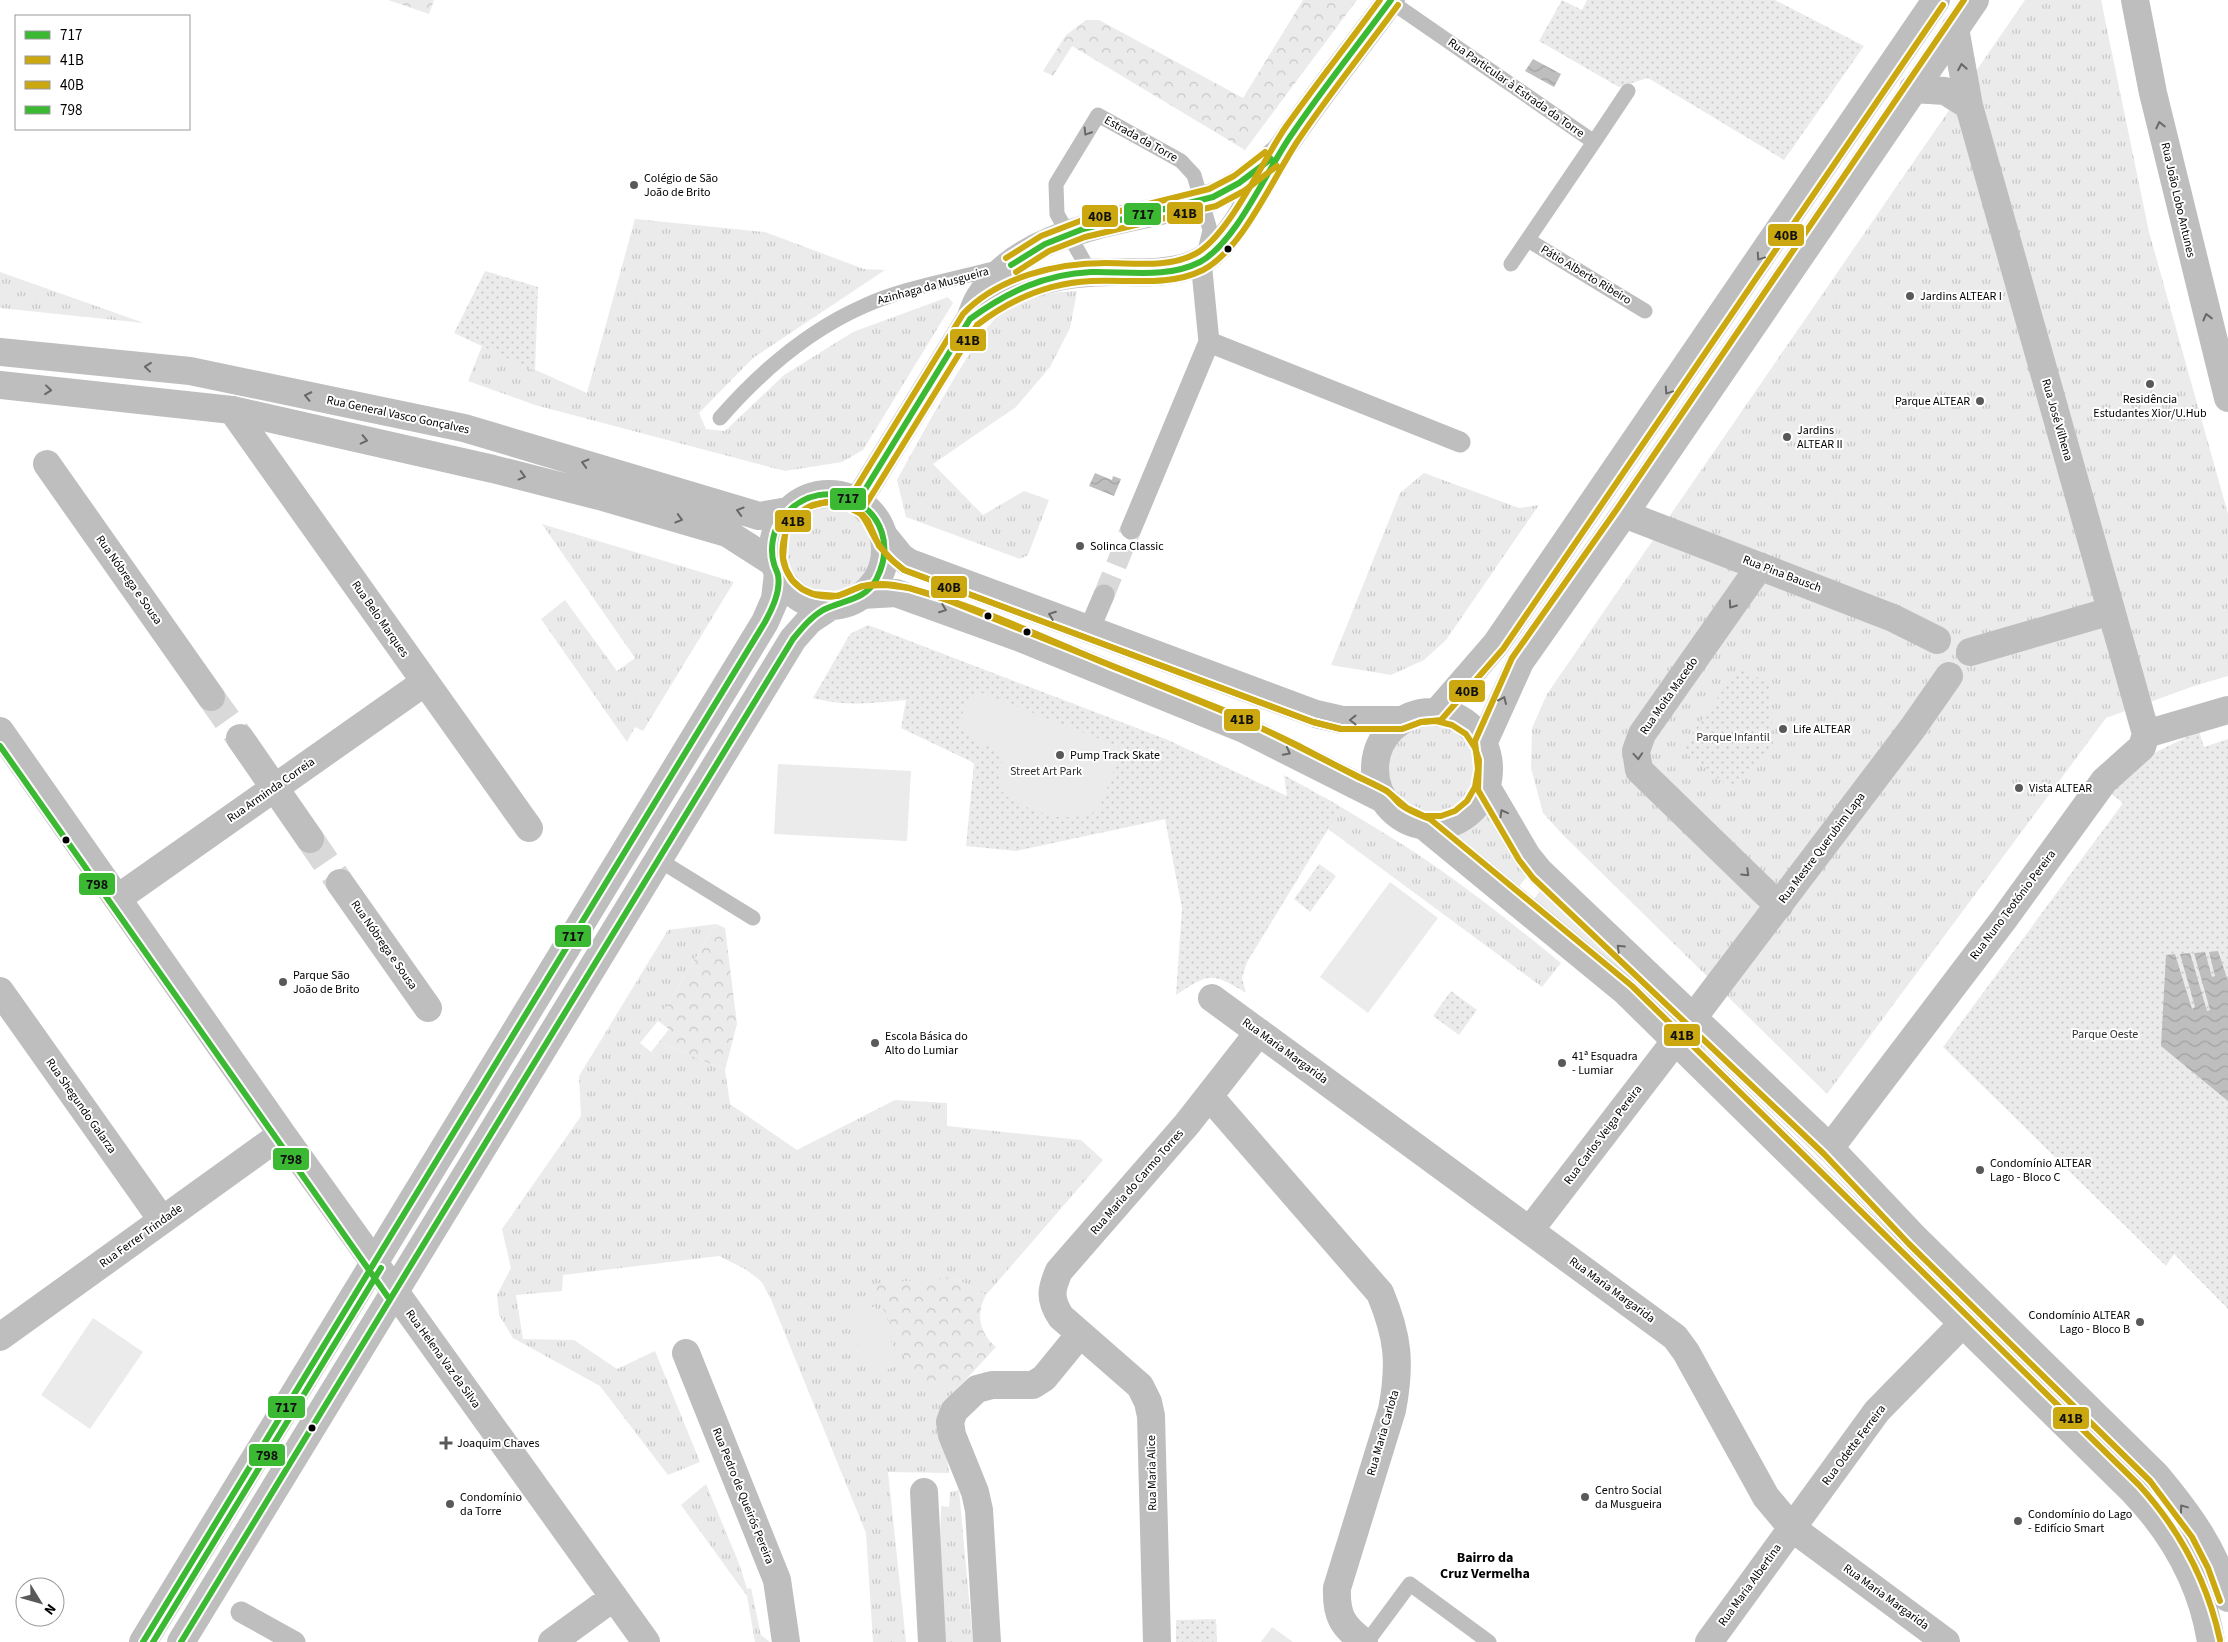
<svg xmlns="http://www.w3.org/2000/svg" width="2228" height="1642" viewBox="0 0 2228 1642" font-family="'Source Sans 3',sans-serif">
	<defs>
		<pattern id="grass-tufts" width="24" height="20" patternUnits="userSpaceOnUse" patternTransform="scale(1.25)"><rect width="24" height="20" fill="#ebebeb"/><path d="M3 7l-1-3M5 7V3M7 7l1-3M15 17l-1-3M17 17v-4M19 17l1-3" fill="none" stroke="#c8c8c8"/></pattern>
		<pattern id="forest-crowns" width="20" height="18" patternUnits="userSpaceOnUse" patternTransform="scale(1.25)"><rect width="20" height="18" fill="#ebebeb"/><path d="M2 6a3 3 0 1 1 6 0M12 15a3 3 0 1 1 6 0" fill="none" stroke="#c8c8c8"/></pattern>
		<pattern id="park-dots" width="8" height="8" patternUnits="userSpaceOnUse" patternTransform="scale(1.25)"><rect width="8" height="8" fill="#ebebeb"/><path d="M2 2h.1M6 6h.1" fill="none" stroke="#c8c8c8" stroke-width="1.8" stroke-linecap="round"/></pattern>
		<pattern id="water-waves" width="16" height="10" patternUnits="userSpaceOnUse" patternTransform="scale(1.25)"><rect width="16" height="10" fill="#bebebe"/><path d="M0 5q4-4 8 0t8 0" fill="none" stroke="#a2a2a2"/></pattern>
	</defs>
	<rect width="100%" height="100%" fill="#fff"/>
	<!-- grass -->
	<path fill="url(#grass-tufts)" d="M2025 0H2101L2149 232 2228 514V676L2194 686 2106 718 1827 1094 1563 835 1543 813 1531 768 1532 728 1547 694Z
		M635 219 765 232 864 269 885 270 753 358 699 413 706 429 725 431 784 375 853 332 948 297 953 303 863 450 842 462 785 471 535 405 468 381 482 346 587 393Z
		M0 272 144 323 0 308Z
		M1077 291 1070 328 1050 367 1016 407 933 464 983 515 1024 491 1049 500 1028 555 1020 559 906 517 897 480C916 447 982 319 1010 305 1031 295 1054 292 1077 291Z
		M1424 473 1519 508 1539 505 1446 640 1424 660 1391 675 1331 665 1400 493Z
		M787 550a42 42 0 1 1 84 0a42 42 0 1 1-84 0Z
		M542 524 734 582 643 731 635 727 627 742 541 619 565 600 617 671 635 658Z
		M1387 768a45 45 0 1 1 90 0a45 45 0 1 1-90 0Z
		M1324 797C1347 811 1370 824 1392 838 1452 875 1507 919 1561 963L1542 987 1328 829 1247 962Z
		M1485 814H1487L1529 874 1518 888 1456 835 1474 824Z
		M1543 887 1706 1049 1703 1052 1534 899Z
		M716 924 658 1021 640 1043 651 1052 659 1042 725 1070 730 1104 797 1150 895 1100 947 1103V1126L1081 1140 1103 1160 986 1295 953 1277 916 1381 957 1389 940 1407 949 1473 888 1472 906 1642H873L866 1533 770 1297 761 1281 745 1269 719 1256 563 1275 562 1291 516 1295 523 1339 574 1340 617 1369 655 1351 700 1462 668 1475 600 1386 513 1338 499 1315 497 1295 511 1268 502 1229 581 1116 579 1076 668 930Z
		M706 1484 740 1566 747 1589 751 1588 761 1635 770 1642H755L747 1596 681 1505Z
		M959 1490 973 1642H937L941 1506 949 1507 950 1492Z"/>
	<!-- forest -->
	<path fill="url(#forest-crowns)" d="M388 0H434L429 14Z
		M1303 0H1357L1245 150 1072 46 1053 76 1043 71 1066 35 1086 20H1099L1243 98Z
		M716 924 725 928 737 1024 725 1070 659 1042 669 1029 658 1021Z
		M953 1277 986 1295C975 1314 980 1334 996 1347L957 1389 916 1382 872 1284Z"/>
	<!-- park -->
	<path fill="url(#park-dots)" d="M1562 0 1582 10 1587 0H1775L1864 46 1784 160 1648 78 1619 87 1539 41Z
		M485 271 538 287 535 371 454 333Z
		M868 625 1168 740 1287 796 1284 775 1341 807 1247 962 1242 978 1246 993C1211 972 1210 973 1176 995L1182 908 1165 819 1016 851 966 846 974 763 901 728 906 700C874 703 844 707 813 698L850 634Z
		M1738 669 1770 683 1773 745 1733 790 1681 749Z
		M2199 731 2204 747 2228 739V1309L2174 1254 2166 1266 1943 1047 2123 803 2109 792 2148 756Z
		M1319 864 1336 876 1310 912 1294 899Z
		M1451 991 1477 1010 1459 1035 1433 1016Z
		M1216 1619 1217 1642H1176V1620Z"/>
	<!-- pitch -->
	<path fill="#ebebeb" d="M982 693 1118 746 1120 755 1099 809C1090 817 1070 818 1059 817 1046 816 1006 801 1001 790 995 778 1008 763 998 752 995 749 990 747 985 745 961 733 956 727 967 701 970 694 975 693 982 693Z
		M778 764 911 771 907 841 774 834Z
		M1390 882 1438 918 1368 1013 1320 977Z
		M875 1306 901 1363 872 1377 846 1319Z
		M93 1318 143 1352 90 1429 41 1395Z
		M1272 1627 1293 1642H1261Z"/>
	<!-- water -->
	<path fill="url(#water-waves)" d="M1533 59 1561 74 1554 87 1525 71Z
		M1095 473 1112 480 1113 476 1121 479 1114 496 1089 486Z
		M2218 951 2228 981V1101L2161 1046 2166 955 2175 954 2192 1009 2195 1007 2180 954 2190 953 2207 1011 2210 1010 2194 953 2205 952 2212 977 2215 976 2209 952Z"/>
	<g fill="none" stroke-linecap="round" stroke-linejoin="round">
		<!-- pedestrian-tunnel -->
		<path stroke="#d9d9d9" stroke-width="21" stroke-dasharray="21 11" stroke-linecap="butt" d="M1104 595 1131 529"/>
		<!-- minor-tunnel -->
		<path stroke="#d9d9d9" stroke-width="28" stroke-dasharray="28 14" stroke-linecap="butt" d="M211 697 240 738
			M310 839 340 883"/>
		<!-- service -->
		<path stroke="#bebebe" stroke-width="15" d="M1390 1 1594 142 1511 264
			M1594 142 1628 91
			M1528 240 1645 311
			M1090 272 1057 214 1056 184 1098 115 1181 161 1194 175 1210 230 1204 255
			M720 418C761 371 807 331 864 306 903 288 948 281 989 270L1002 269
			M659 860 753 918
			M1367 1642 1410 1584 1489 1642"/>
		<!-- pedestrian -->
		<path stroke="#bebebe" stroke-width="21" d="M1209 342 1460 442
			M1131 529 1209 342 1201 261
			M1089 630 1104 595
			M241 1612 295 1642"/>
		<!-- minor -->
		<path stroke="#bebebe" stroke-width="28" d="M2135 0 2153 93 2228 398
			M1955 28 1969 106 2146 734
			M1913 89 1945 91 1969 106
			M232 410 529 828
			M47 464 211 697
			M1624 514 1893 618 1937 640
			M1760 566 1642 734 1636 751 1639 770 1779 906
			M1970 652 2111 611
			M0 731 282 1134 646 1642
			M240 738 310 839
			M340 883 428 1008
			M118 898 425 682
			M0 991 162 1220
			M1212 998 1675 1337 1686 1352 1766 1497 1792 1528 1946 1642
			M1693 1018 1912 729 1949 676
			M1209 1096 1380 1293C1398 1336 1401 1363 1392 1410L1337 1588C1336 1615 1342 1626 1364 1642
			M1830 1148 2004 919 2104 781 2142 747 2146 734 2228 710
			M1530 1230 1676 1040
			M0 1337 282 1134
			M686 1353 777 1580 786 1642
			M924 1492 932 1642
			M552 1642 614 1597
			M987 1642 979 1510 975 1492 952 1435 950 1422 954 1411 977 1389 992 1385H1033L1044 1378 1080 1334
			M1157 1642 1151 1416 1148 1402 1140 1386 1061 1317C1049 1299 1051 1289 1059 1271L1187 1124 1259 1032
			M1709 1642 1877 1411 1979 1307"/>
		<!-- tertiary -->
		<path stroke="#bebebe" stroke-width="28" d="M979 312C1019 281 1064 272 1114 272 1139 272 1165 274 1189 266 1200 262 1209 257 1217 248 1243 221 1258 183 1279 153 1314 100 1354 51 1391 0
			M0 352 190 371 464 428 759 516 788 511
			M0 385 232 410 493 469 603 497 727 533 774 563
			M773 550a56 56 0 1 1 112 0a56 56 0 1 1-112 0Z
			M858 501 970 319C973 312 975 304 979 298 1022 226 1130 222 1201 201 1231 192 1255 173 1278 153
			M884 536 901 557 908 562 1316 714 1342 720H1402
			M862 595 896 593 1023 639 1244 729 1383 799
			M1437 712 1496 644 1936 0
			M1375 769a57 57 0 1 1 114 0a57 57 0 1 1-114 0Z
			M1483 744 1520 662 1624 514 1975 0
			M1486 786 1527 856 1540 872 1830 1148 1915 1238 2156 1475C2187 1512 2216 1551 2228 1598
			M1424 826 1626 992 2133 1491C2173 1533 2202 1584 2211 1642
			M143 1642 765 622 775 599 778 573
			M181 1642 793 639 810 620 831 606"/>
		<!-- bus-1 casing -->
		<g stroke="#fff" stroke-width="10">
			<path id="bus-1" d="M1011 265 1045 244 1083 229 1213 197 1239 183 1271 159
				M858 501 970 319C1007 292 1045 274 1091 272 1126 271 1167 279 1200 262 1237 242 1267 169 1292 134 1323 88 1358 45 1391 0
				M143 1642 765 622C772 609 781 591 778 575 777 571 775 568 774 564 770 551 772 532 781 520 823 462 910 511 877 578 866 601 842 600 823 610 811 617 802 628 793 639L181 1642"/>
		</g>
		<!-- bus-2 casing -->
		<g stroke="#fff" stroke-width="10">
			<path id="bus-2" d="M1016 272 1049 251 1085 237 1216 206 1244 191 1277 166
				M865 506 977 325C1011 299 1047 283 1091 281 1128 279 1169 287 1203 270 1243 249 1273 177 1299 139 1330 93 1365 50 1398 5
				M2220 1640C2207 1580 2180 1530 2139 1485L1632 986 1430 819C1420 815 1410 812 1401 805 1396 801 1393 796 1388 792 1380 786 1369 782 1360 778 1339 767 1319 757 1299 746 1235 714 1168 689 1102 662 1039 635 975 606 909 588 894 584 875 582 860 587 843 593 836 600 816 595 761 580 778 496 835 503 864 506 864 520 876 540 883 552 893 562 904 570L1313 722 1341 729H1402L1421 722 1436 721 1452 725 1466 734 1475 748 1479 760 1478 790 1519 860 1533 878 1824 1154 1909 1244 2150 1481 2192 1537 2208 1568 2220 1601"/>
		</g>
		<!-- bus-3 casing -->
		<g stroke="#fff" stroke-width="10">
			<path id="bus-3" d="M1943 5 1503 649 1441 720 1421 722 1402 729H1341L1313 722 904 570 892 560 879 546 868 521 863 515 842 504 826 502 811 506 799 513 791 522 785 533 783 558 786 569 792 580 802 589 813 594 838 596 862 586 886 585 909 588 947 600 1231 713 1387 791 1407 808 1424 816H1441L1455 811 1467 801 1475 787 1478 769 1475 741 1512 658 1617 509 1964 0
				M1006 258 1041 236 1080 221 1209 189 1234 176 1265 152
				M851 496 963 314C998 277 1056 263 1106 263 1134 263 1169 268 1195 254 1228 237 1263 160 1285 128 1316 84 1349 43 1380 0"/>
		</g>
		<!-- bus-4 casing -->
		<g stroke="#fff" stroke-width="10">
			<path id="bus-4" d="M0 746 388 1297
				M153 1642 381 1268"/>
		</g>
		<!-- bus-1 -->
		<use href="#bus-1" stroke="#3cb932" stroke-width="6"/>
		<!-- bus-2 -->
		<use href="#bus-2" stroke="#cca810" stroke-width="6"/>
		<!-- bus-3 -->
		<use href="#bus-3" stroke="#cca810" stroke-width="6"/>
		<!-- bus-4 -->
		<use href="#bus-4" stroke="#3cb932" stroke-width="6"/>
	</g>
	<!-- one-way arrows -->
	<defs><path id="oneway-chevron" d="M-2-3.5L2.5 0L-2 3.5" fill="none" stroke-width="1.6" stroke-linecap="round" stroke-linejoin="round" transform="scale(1.25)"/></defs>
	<g stroke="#686868">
		<use href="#oneway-chevron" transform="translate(1962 67) rotate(-100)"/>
		<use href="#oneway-chevron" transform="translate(2160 125) rotate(-103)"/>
		<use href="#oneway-chevron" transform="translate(1087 132) rotate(122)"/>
		<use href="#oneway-chevron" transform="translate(1760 257) rotate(124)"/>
		<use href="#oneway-chevron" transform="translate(2207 317) rotate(-104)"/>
		<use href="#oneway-chevron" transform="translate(148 367) rotate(-174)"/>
		<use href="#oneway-chevron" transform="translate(48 390) rotate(6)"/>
		<use href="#oneway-chevron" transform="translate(1668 391) rotate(124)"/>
		<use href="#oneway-chevron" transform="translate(308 396) rotate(-168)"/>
		<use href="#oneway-chevron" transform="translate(364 440) rotate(13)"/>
		<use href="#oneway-chevron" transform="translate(585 463) rotate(-164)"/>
		<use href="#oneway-chevron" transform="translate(522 476) rotate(15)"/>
		<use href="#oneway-chevron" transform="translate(740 511) rotate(-164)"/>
		<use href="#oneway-chevron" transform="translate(679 519) rotate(16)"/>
		<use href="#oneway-chevron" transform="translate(1732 605) rotate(125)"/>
		<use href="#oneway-chevron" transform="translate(943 609) rotate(21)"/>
		<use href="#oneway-chevron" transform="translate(1052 615) rotate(-159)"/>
		<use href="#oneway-chevron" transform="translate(1503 700) rotate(-66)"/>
		<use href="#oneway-chevron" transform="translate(1353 720) rotate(-180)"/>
		<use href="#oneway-chevron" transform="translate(1287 752) rotate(28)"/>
		<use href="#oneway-chevron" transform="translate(1638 756) rotate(86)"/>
		<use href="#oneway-chevron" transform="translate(1503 813) rotate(-119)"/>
		<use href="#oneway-chevron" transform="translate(1746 873) rotate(44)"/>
		<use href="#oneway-chevron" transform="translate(1620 948) rotate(-136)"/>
		<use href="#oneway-chevron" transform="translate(2183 1508) rotate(-127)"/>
	</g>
	<!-- markers -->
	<g fill="#595959" stroke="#fff" stroke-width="2">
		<circle cx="634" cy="185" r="5"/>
		<circle cx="1910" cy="296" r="5"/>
		<circle cx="2150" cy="384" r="5"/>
		<circle cx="1980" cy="401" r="5"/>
		<circle cx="1787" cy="437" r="5"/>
		<circle cx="1080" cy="546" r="5"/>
		<circle cx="1783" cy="729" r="5"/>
		<circle cx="1060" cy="755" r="5"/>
		<circle cx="2019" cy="788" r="5"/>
		<circle cx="283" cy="982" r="5"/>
		<circle cx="875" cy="1043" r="5"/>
		<circle cx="1562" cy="1063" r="5"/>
		<circle cx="1980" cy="1170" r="5"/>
		<circle cx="2140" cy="1322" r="5"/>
		<path d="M443.5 1435.5h5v5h5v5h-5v5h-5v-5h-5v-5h5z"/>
		<circle cx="1585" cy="1497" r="5"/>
		<circle cx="450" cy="1504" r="5"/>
		<circle cx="2018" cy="1521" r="5"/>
	</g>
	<g fill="#000" stroke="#fff" stroke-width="2">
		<circle cx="1228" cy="249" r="4.5"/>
		<circle cx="988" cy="616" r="4.5"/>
		<circle cx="1027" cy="632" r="4.5"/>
		<circle cx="66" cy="840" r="4.5"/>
		<circle cx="312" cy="1428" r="4.5"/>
	</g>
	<g text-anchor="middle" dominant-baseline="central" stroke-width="4" stroke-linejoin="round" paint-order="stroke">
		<!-- street labels -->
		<g font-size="12" fill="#000" stroke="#fff">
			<text transform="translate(1516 88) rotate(35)">Rua Particular à Estrada da Torre</text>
			<text transform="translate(1141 139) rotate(29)">Estrada da Torre</text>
			<text transform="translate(2178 200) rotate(77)">Rua João Lobo Antunes</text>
			<text transform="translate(1586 275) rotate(31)">Pátio Alberto Ribeiro</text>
			<text transform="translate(933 286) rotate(-15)">Azinhaga da Musgueira</text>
			<text transform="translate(398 415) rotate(12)">Rua General Vasco Gonçalves</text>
			<text transform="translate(2057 420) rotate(74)">Rua José Vilhena</text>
			<text transform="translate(1782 574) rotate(21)">Rua Pina Bausch</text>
			<text transform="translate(129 580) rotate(55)">Rua Nóbrega e Sousa</text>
			<text transform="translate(380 619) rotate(55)">Rua Belo Marques</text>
			<text transform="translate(1669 696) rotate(-55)">Rua Moita Macedo</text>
			<text transform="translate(271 790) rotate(-35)">Rua Arminda Correia</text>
			<text transform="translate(1822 848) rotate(-53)">Rua Mestre Querubim Lapa</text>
			<text transform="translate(2013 905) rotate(-53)">Rua Nuno Teotónio Pereira</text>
			<text transform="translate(384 945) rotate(55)">Rua Nóbrega e Sousa</text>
			<text transform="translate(1285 1051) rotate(36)">Rua Maria Margarida</text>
			<text transform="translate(81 1106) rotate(55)">Rua Shegundo Galarza</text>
			<text transform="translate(1603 1135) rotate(-53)">Rua Carlos Veiga Pereira</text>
			<text transform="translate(1137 1182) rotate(-49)">Rua Maria do Carmo Torres</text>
			<text transform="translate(141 1236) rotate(-36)">Rua Ferrer Trindade</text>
			<text transform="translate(1612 1290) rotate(36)">Rua Maria Margarida</text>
			<text transform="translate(443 1359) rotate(54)">Rua Helena Vaz da Silva</text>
			<text transform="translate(1383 1433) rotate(-74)">Rua Maria Carlota</text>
			<text transform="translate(1854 1445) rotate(-53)">Rua Odette Ferreira</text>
			<text transform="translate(1152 1473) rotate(-91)">Rua Maria Alice</text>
			<text transform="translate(743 1496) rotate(68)">Rua Pedro de Queirós Pereira</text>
			<text transform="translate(1750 1585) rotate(-54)">Rua Maria Albertina</text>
			<text transform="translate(1886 1597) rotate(36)">Rua Maria Margarida</text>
		</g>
		<!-- poi labels -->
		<g font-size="12" fill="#000" stroke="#fff" text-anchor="start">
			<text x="644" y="178">Colégio de São<tspan x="644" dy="14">João de Brito</tspan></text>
			<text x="1920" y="296">Jardins ALTEAR I</text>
			<text x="2150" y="399" text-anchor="middle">Residência<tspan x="2150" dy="14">Estudantes Xior/U.Hub</tspan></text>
			<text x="1970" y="401" text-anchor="end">Parque ALTEAR</text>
			<text x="1797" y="430">Jardins<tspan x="1797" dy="14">ALTEAR II</tspan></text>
			<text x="1090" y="546">Solinca Classic</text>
			<text x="1793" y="729">Life ALTEAR</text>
			<text x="1070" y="755">Pump Track Skate</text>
			<text x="2029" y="788">Vista ALTEAR</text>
			<text x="293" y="975">Parque São<tspan x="293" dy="14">João de Brito</tspan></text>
			<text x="885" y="1036">Escola Básica do<tspan x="885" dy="14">Alto do Lumiar</tspan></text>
			<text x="1572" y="1056">41ª Esquadra<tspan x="1572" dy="14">- Lumiar</tspan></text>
			<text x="1990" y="1163">Condomínio ALTEAR<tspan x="1990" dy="14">Lago - Bloco C</tspan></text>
			<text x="2130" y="1315" text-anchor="end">Condomínio ALTEAR<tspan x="2130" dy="14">Lago - Bloco B</tspan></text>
			<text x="457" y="1443">Joaquim Chaves</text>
			<text x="1595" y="1490">Centro Social<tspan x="1595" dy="14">da Musgueira</tspan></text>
			<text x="460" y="1497">Condomínio<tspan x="460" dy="14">da Torre</tspan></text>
			<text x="2028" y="1514">Condomínio do Lago<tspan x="2028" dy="14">- Edifício Smart</tspan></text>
		</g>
		<!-- park labels -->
		<g font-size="12" fill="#323232" stroke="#fff">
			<text x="1733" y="737">Parque Infantil</text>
			<text x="1046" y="771">Street Art Park</text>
			<text x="2105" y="1034">Parque Oeste</text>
		</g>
		<!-- neighbourhood labels -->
		<g font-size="14" font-weight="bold" fill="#000" stroke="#fff">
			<text x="1485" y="1558">Bairro da<tspan x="1485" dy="16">Cruz Vermelha</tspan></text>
		</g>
	</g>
	<g stroke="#fff" stroke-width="2">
		<rect x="1166" y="201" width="38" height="24" rx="5" fill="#cca810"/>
		<rect x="1123" y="202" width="39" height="24" rx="5" fill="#3cb932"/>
		<rect x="1081" y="204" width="38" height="24" rx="5" fill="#cca810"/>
		<rect x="1767" y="223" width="38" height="24" rx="5" fill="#cca810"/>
		<rect x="949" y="328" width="38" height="24" rx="5" fill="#cca810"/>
		<rect x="829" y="487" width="38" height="24" rx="5" fill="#3cb932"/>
		<rect x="774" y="509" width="38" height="24" rx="5" fill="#cca810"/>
		<rect x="930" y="575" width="38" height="24" rx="5" fill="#cca810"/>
		<rect x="1448" y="679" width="38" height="24" rx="5" fill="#cca810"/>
		<rect x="1223" y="708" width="38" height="24" rx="5" fill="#cca810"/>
		<rect x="78" y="872" width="38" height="24" rx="5" fill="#3cb932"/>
		<rect x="554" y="924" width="38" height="24" rx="5" fill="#3cb932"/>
		<rect x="1663" y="1023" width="38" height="24" rx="5" fill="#cca810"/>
		<rect x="272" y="1147" width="38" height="24" rx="5" fill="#3cb932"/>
		<rect x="267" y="1395" width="39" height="24" rx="5" fill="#3cb932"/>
		<rect x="2052" y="1406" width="38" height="24" rx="5" fill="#cca810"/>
		<rect x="248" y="1443" width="38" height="24" rx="5" fill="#3cb932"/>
	</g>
	<g font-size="14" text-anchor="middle" font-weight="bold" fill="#111">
		<text x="1185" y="218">41B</text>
		<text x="1143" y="219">717</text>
		<text x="1100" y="221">40B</text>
		<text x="1786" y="240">40B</text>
		<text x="968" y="345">41B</text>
		<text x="848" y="503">717</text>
		<text x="793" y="526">41B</text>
		<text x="949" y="592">40B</text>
		<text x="1467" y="696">40B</text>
		<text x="1242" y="724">41B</text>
		<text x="97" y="889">798</text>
		<text x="573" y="941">717</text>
		<text x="1682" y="1040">41B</text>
		<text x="291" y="1164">798</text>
		<text x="286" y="1412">717</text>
		<text x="2071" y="1423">41B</text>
		<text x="267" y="1460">798</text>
	</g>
	<!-- legend -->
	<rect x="15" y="15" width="175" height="115" fill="#ffffff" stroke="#999999"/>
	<rect x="25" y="31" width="25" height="8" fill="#3cb932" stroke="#999999"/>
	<text x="60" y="40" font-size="15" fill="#000000">717</text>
	<rect x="25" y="56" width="25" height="8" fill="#cca810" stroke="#999999"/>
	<text x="60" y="65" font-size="15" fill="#000000">41B</text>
	<rect x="25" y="81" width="25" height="8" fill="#cca810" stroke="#999999"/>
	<text x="60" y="90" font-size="15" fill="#000000">40B</text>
	<rect x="25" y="106" width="25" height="8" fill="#3cb932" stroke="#999999"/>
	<text x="60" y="115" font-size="15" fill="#000000">798</text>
	<!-- north arrow -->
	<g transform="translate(40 1602) rotate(127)"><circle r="24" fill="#ffffff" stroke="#999999"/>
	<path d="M0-4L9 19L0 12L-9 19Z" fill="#595959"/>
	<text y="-8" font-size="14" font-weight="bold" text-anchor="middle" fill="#000000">N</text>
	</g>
</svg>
